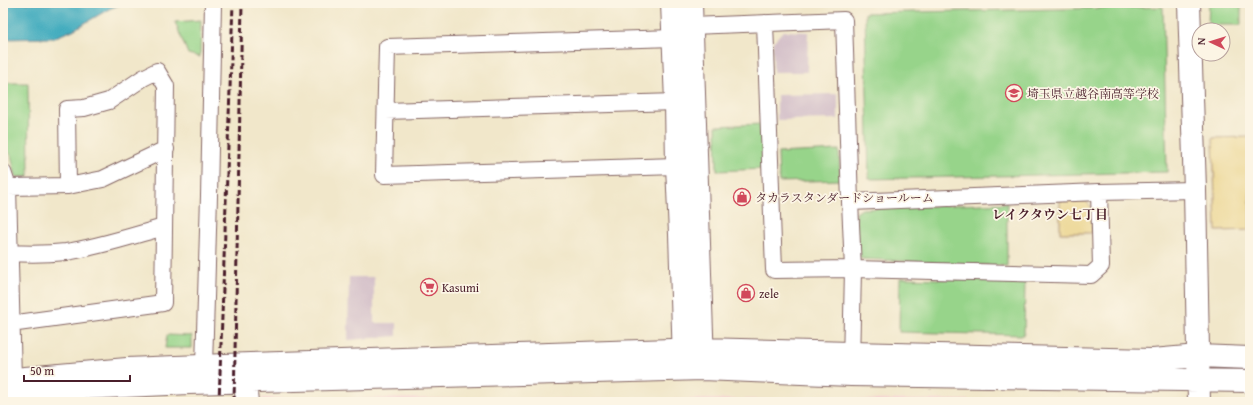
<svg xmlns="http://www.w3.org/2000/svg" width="1253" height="405" viewBox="0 0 1253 405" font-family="'Gentium Book Plus','Noto Serif JP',serif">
	<rect width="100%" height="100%" fill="#fcf5e5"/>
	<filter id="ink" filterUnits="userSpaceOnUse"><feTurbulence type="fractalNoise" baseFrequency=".025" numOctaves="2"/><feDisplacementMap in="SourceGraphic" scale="8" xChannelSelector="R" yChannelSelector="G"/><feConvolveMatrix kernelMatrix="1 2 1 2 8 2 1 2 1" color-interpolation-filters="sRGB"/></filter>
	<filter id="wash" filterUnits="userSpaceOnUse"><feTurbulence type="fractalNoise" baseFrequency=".012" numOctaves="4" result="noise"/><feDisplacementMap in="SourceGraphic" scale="16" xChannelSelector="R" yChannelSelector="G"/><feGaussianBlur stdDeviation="0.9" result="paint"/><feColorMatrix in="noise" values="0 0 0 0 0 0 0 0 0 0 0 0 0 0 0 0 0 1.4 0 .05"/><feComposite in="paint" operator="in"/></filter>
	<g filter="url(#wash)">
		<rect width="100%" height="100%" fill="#f1e7ca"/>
		<!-- built -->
		<path fill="#f7cfd4" d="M262 398 969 400V402H263Z"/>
		<!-- industrial -->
		<path fill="#d2bdc8" d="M783 31 808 32 807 72H773V42Z
			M838 94V119L777 120V95Z
			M349 277H374V323H397V336L348 340Z"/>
		<!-- green -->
		<path fill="#97d48a" stroke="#707a5a" d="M1209 3H1241V25H1208Z
			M1163 7 1167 172 869 179 865 13Z
			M201 20 200 57 188 54 175 22Z
			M3 83H28L29 177H16L11 155 3 144Z
			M763 124 764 169 717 171 716 126Z
			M839 150 840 180 779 182 778 153Z
			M1007 203V266L862 259 857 253 856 213 862 209Z
			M900 278 1025 281 1024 335 899 332Z
			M167 335 192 336V348H165Z"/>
		<!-- sand -->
		<path fill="#eeda9e" stroke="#9c7c64" d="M1250 137V230L1216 231 1213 138Z
			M1060 200 1086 201 1092 208V233H1060Z"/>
		<!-- water -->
		<path fill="#3fabbe" stroke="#446574" d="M3 3H124L109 9 73 30 53 38 3 39Z"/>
	</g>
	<g filter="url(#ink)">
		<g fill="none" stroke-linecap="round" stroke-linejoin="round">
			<!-- street casing -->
			<g stroke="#846563" stroke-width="18">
				<path id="street" d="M765 23 774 270 853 269 1091 275 1101 266 1099 192
					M691 26 844 20 850 202 1099 192 1195 190
					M674 38 387 47 384 175 677 166
					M386 111 676 102
					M3 172 8 187 13 379
					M8 187 68 186 103 179 166 149
					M850 202 853 269 851 364
					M10 253C28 254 47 254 66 252 99 247 132 236 164 227
					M3 325 163 303 166 86 157 71 143 78 109 101 84 108 67 109 68 186
					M204 366 209 196 213 3"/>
			</g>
			<!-- secondary casing -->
			<g stroke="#846563" stroke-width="24">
				<path id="secondary" d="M672 3 676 102 677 166 680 234 684 362
					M691 3 703 364
					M1189 3 1195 190 1199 402
					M3 380 127 369 250 364 702 349 851 353 1153 360 1198 356 1250 358
					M245 382 247 402
					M3 398 82 388 189 383 703 369 851 375 1250 381"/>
			</g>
			<!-- street -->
			<use href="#street" stroke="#fff" stroke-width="16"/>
			<!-- secondary -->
			<use href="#secondary" stroke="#fff" stroke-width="22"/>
			<!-- rail -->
			<path stroke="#4a1f2b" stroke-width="3" stroke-dasharray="6 3" stroke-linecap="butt" d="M219 402 233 3
				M234 402 242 3"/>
		</g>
	</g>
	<!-- icons -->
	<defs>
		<g id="school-ring" transform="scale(0.9)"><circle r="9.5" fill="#fcf5e5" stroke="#d1495b" stroke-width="1.5"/><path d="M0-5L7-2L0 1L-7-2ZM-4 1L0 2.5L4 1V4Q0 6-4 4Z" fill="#d1495b"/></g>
		<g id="shop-ring" transform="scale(0.9)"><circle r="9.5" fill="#fcf5e5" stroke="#d1495b" stroke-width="1.5"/><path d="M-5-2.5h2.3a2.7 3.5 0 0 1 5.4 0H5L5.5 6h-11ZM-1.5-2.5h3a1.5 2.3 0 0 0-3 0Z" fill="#d1495b"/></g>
		<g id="supermarket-ring" transform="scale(0.9)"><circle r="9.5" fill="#fcf5e5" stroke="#d1495b" stroke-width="1.5"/><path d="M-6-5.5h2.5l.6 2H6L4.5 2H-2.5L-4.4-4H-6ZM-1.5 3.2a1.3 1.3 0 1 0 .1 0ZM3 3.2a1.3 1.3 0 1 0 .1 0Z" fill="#d1495b"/></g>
	</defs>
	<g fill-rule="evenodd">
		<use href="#school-ring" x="1014" y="93"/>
		<use href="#shop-ring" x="742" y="197"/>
		<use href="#supermarket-ring" x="429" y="287"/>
		<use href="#shop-ring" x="746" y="293"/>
	</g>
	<g text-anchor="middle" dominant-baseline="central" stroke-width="3.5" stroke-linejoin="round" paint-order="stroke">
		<!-- poi labels -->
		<g font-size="12" fill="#4a1f2b" stroke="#fcf5e5" text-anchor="start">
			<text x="1027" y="93">埼玉県立越谷南高等学校</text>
			<text x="755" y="197">タカラスタンダードショールーム</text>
			<text x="442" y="287">Kasumi</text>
			<text x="759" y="293">zele</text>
		</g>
		<!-- neighbourhood labels -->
		<g font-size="13" font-weight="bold" fill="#4a1f2b" stroke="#fcf5e5">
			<text x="1050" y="214">レイクタウン七丁目</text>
		</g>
	</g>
	<!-- margin -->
	<rect width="1253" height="405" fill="none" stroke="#fcf5e5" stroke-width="16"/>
	<!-- north arrow -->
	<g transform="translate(1211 42) rotate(274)"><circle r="19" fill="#fcf5e5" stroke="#b59f9b"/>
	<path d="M0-3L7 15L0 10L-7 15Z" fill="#d1495b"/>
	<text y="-6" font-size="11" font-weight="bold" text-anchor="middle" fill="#4a1f2b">N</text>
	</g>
	<!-- scale -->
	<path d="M24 375v6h106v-6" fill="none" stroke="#4a1f2b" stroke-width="2"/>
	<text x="30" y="375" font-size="12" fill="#4a1f2b" stroke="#fcf5e5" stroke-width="3" paint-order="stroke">50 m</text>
</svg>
